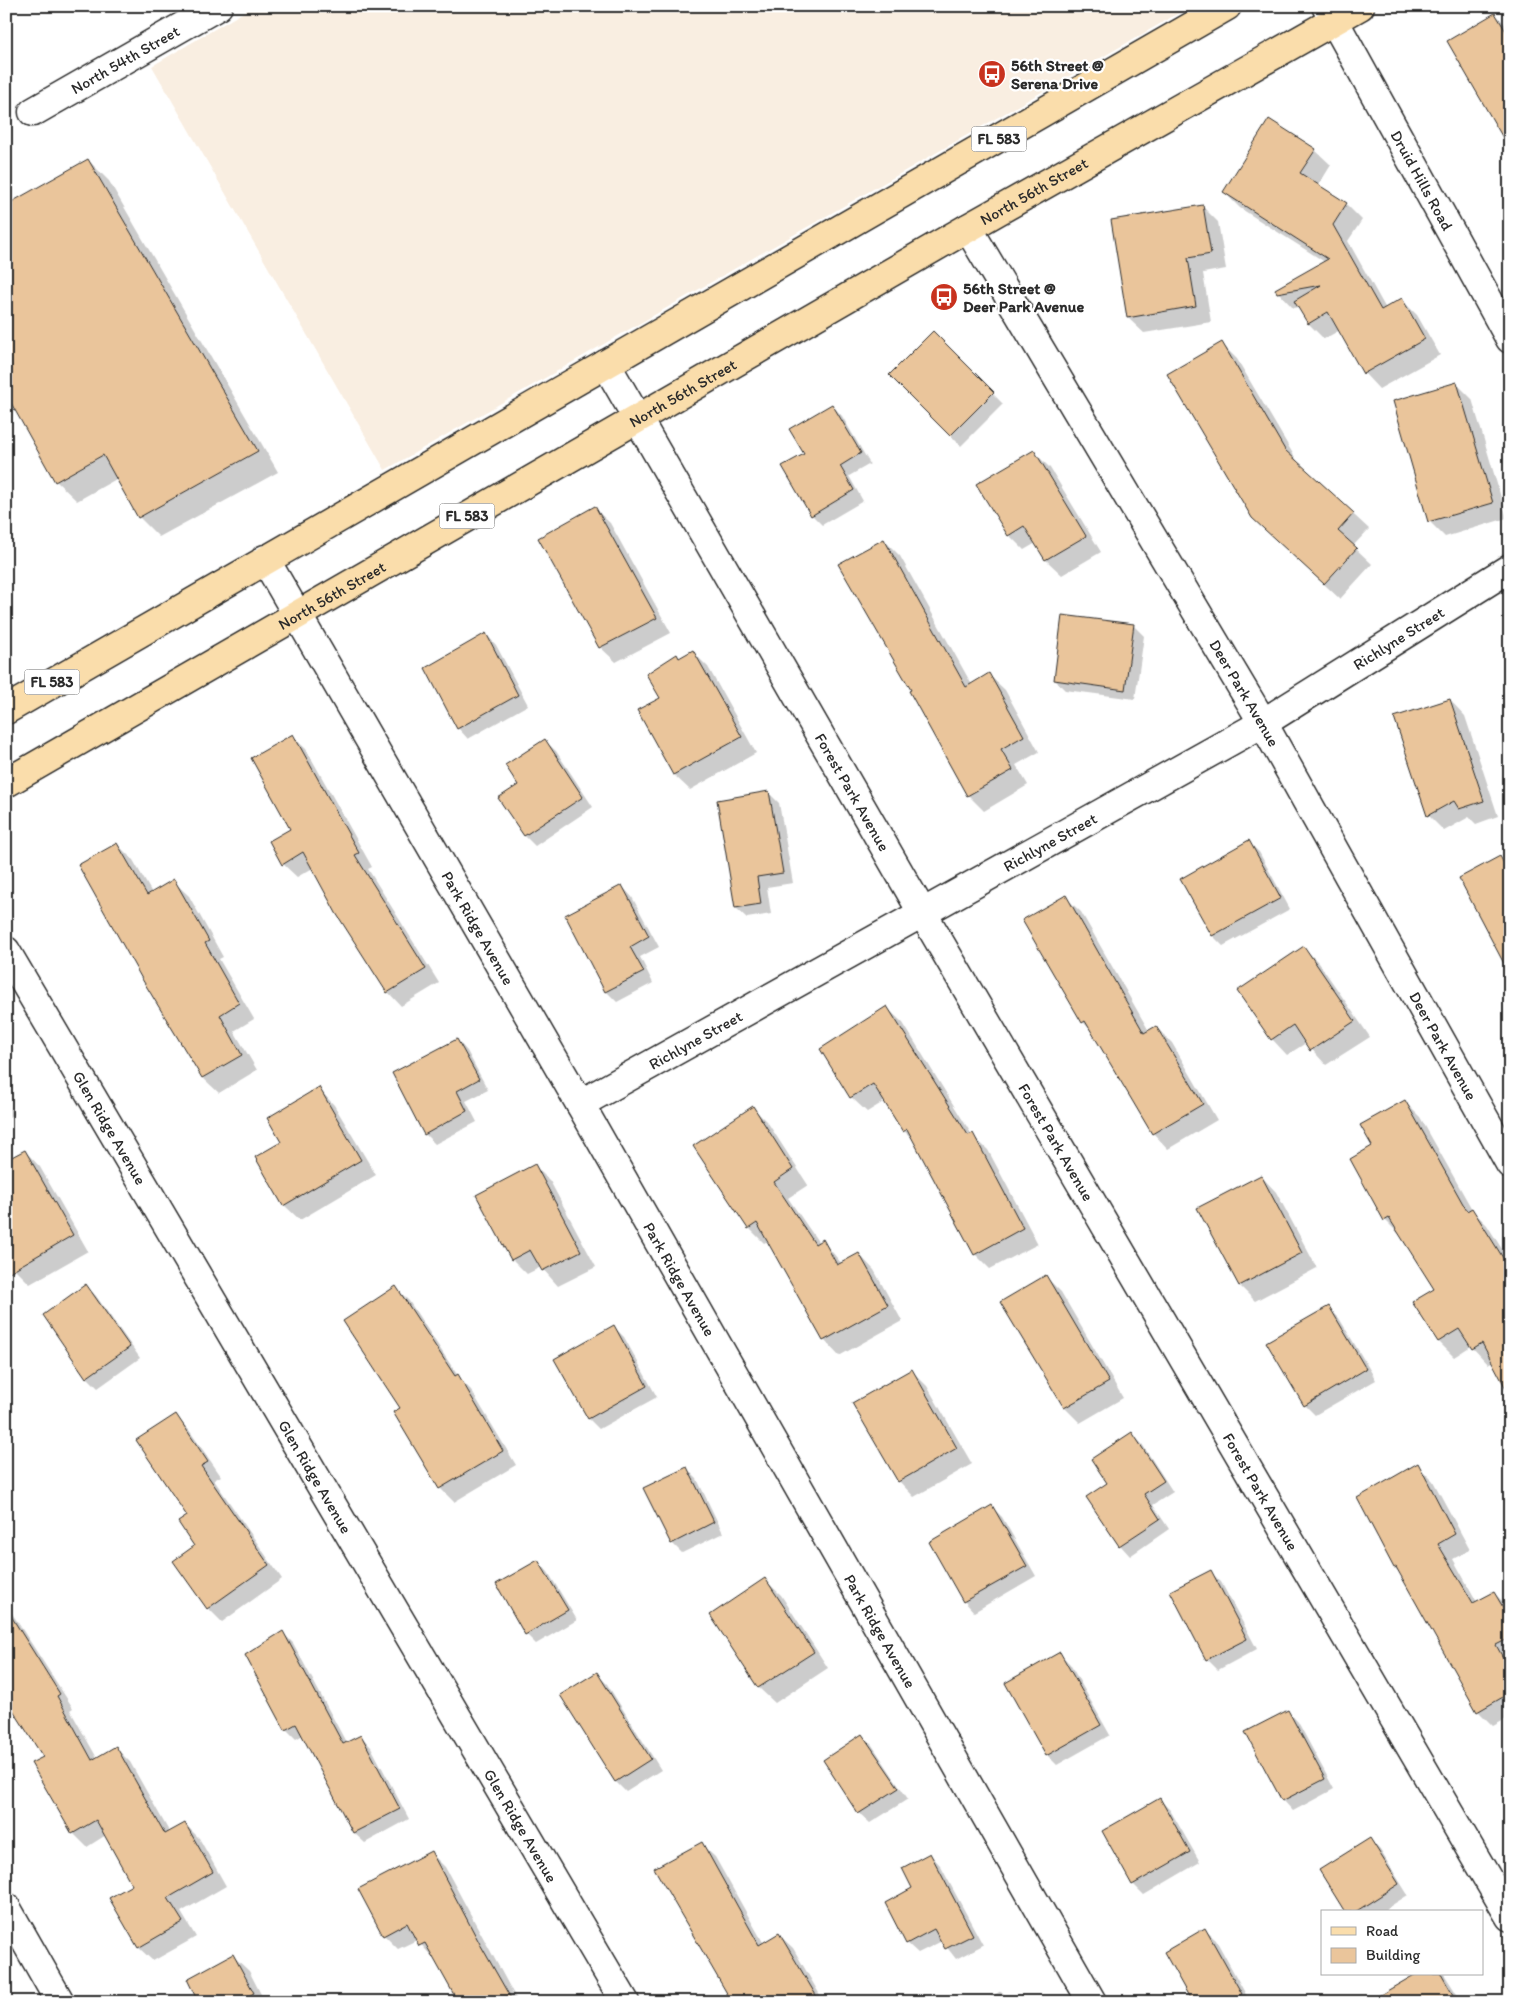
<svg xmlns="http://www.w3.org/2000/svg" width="1516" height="2008" viewBox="0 0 1516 2008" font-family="Itim,sans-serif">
	<rect width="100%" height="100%" fill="#fff"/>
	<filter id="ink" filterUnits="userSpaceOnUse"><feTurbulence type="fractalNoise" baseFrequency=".02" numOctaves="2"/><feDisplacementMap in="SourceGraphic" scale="10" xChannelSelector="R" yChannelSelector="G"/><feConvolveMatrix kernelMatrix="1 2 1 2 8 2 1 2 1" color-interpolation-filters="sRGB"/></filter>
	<g filter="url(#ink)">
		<!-- built -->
		<path fill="#f9eee1" d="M254 6H1191L385 470 152 66Z"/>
		<!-- shadow -->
		<path fill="#0003" d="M1495 14 1510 29V140Z
			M1270 121 1315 150 1331 165 1318 186 1346 204 1362 220 1348 241 1386 309 1402 300 1417 315 1440 355 1379 389 1364 373 1340 330 1324 339 1309 324 1299 307 1293 308 1278 292 1325 262 1240 208 1224 192Z
			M88 160 109 181 278 472 159 537 139 517 118 478 77 501 56 481Z
			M1202 206 1218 222 1226 269 1203 273 1211 322 1144 333 1128 318Z
			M933 333 1003 404 961 446 891 375Z
			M1222 344 1237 359 1299 464 1369 529 1353 546 1372 564 1340 599 1269 533Z
			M1456 383 1472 399 1507 518 1445 537 1429 521Z
			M832 405 842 416 870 464 849 476 863 501 822 525 812 515 805 454Z
			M1034 452 1050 468 1101 552 1062 575 1046 560 1036 543 1024 550 1009 535Z
			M6 503 12 514 6 518Z
			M594 508 610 523 671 633 616 662 600 647Z
			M884 540 900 556 972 685 989 675 1005 690 1039 752 1016 765 1028 785 984 811 968 795 910 692 913 690Z
			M1133 625 1144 636 1135 699 1065 690 1055 680Z
			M486 634 496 645 528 705 468 739 458 728Z
			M693 652 708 667 756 753 690 790 674 775 639 711 661 698 677 655 681 659Z
			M1450 700 1465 716 1498 816 1476 824 1469 817 1444 831 1428 815 1396 718Z
			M292 736 306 749 372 867 368 869 439 983 401 1006 388 992 313 868 297 877 283 864 292 829Z
			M545 741 556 751 593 807 535 846 525 836 500 798 520 785Z
			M769 793 779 803 793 883 767 887 771 914 747 918 736 908Z
			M1248 842 1259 852 1290 909 1223 946 1213 936 1182 879Z
			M117 844 133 860 152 893 173 881 189 896 223 957 219 959 254 1019 234 1031 257 1070 219 1093 203 1078 143 978Z
			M1500 858 1510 868V970Z
			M622 886 632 897 659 947 640 957 653 983 617 1002 606 991 566 916Z
			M1065 897 1081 912 1149 1031 1156 1027 1172 1043 1217 1120 1168 1149 1153 1133 1093 1032 1083 1022Z
			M1304 948 1319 963 1370 1037 1326 1065 1306 1043 1287 1055 1272 1039Z
			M887 1008 903 1023 972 1135 988 1150 1038 1244 990 1269 975 1254 916 1142 904 1131 885 1101 867 1112 851 1097Z
			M457 1040 467 1051 488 1090 466 1101 477 1122 435 1144 425 1134Z
			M319 1089 334 1105 376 1175 300 1220 284 1205 283 1143Z
			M6 1102 14 1114 6 1119Z
			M1405 1102 1420 1117 1473 1211 1487 1225 1510 1262V1394L1493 1361 1488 1364 1471 1346 1454 1357 1439 1342 1414 1302 1435 1289 1401 1236 1385 1220 1351 1159 1373 1147Z
			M753 1108 768 1123 808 1185 788 1198 819 1243 823 1241 842 1264 859 1254 874 1270 902 1321 839 1356 824 1340 768 1241 764 1243 749 1228Z
			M25 1151 40 1167 88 1251 30 1284 15 1269Z
			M534 1165 550 1181 596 1267 558 1286 541 1267 527 1274 512 1259Z
			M1261 1176 1276 1192 1317 1268 1255 1301 1240 1286Z
			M1046 1277 1061 1292 1123 1398 1080 1423 1065 1408 1001 1302Z
			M86 1286 96 1296 140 1358 98 1388 87 1377 44 1315Z
			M396 1288 409 1301 460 1379 471 1390 516 1465 454 1502 440 1488 395 1412 402 1408Z
			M1329 1308 1339 1318 1376 1380 1315 1415 1305 1405Z
			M614 1327 624 1337 657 1397 599 1429 589 1419Z
			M912 1371 927 1386 972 1464 914 1497 899 1481Z
			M175 1416 189 1430 221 1476 214 1480 282 1579 222 1622 208 1608 188 1517Z
			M1132 1434 1142 1444 1173 1492 1153 1505 1169 1529 1130 1556 1120 1545 1109 1484Z
			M1417 1465 1433 1481 1470 1550 1453 1559 1477 1602 1494 1593 1510 1609V1717L1493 1726 1478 1711 1401 1574 1395 1568 1358 1498Z
			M686 1468 697 1479 723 1533 682 1553 672 1543Z
			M992 1507 1002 1517 1036 1576 974 1612 964 1601Z
			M538 1561 548 1572 577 1620 536 1644 526 1634Z
			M1210 1572 1221 1582 1257 1649 1218 1670 1207 1659 1172 1592Z
			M765 1580 781 1595 828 1668 775 1703 759 1688 712 1616Z
			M6 1604 73 1708 70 1710 97 1758 116 1748 130 1762 170 1833 185 1824 199 1838 226 1886 181 1912 196 1937 153 1961 139 1948 111 1898 134 1886 106 1835 87 1847 73 1833 44 1757 6 1697Z
			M283 1633 293 1643 347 1744 361 1736 371 1747 409 1819 365 1843 354 1833 303 1735 296 1739 286 1729Z
			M1060 1654 1070 1664 1110 1735 1057 1765 1047 1755Z
			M597 1674 607 1684 661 1770 626 1792 616 1782 562 1696Z
			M1288 1711 1298 1722 1334 1789 1293 1811 1283 1800Z
			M862 1735 872 1745 908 1799 870 1823 859 1813 824 1760Z
			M1510 1752V1764L1505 1755Z
			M1160 1800 1170 1810 1200 1862 1144 1895 1133 1884 1103 1832Z
			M1370 1840 1380 1850 1408 1895 1381 1912H1346Z
			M701 1844 715 1857 764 1944 779 1935 793 1948 824 2002H734Z
			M431 1853 445 1867 518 2002H460L435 1960 417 1940 398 1949 384 1935Z
			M930 1854 940 1865 983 1945 956 1959 942 1941 918 1953 907 1943 914 1889Z
			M1205 1930 1216 1940 1250 2002H1193Z
			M233 1956 249 1971 265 2002H194L199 1999Z
			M1419 1974H1444L1462 2002H1393Z
			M1001 1991 1011 2002H982Z"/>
		<!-- building -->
		<path fill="#eac59b" stroke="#2b2b2b" d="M1495 13 1510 38V150L1447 41Z
			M1269 119 1316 149 1300 173 1347 203 1333 225 1381 310 1402 298 1425 339 1363 374 1328 312 1308 324 1294 301 1321 285 1277 293 1275 289 1328 259 1223 192Z
			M88 159 258 451 138 518 103 455 55 482 6 394V205Z
			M1203 205 1211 254 1188 258 1196 306 1127 318 1111 220Z
			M933 331 994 392 950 436 889 375Z
			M1222 342 1285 450 1354 513 1338 531 1357 548 1324 584 1252 518 1167 374Z
			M1457 382 1493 503 1428 522 1393 401Z
			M832 404 861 453 840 466 854 490 811 516 782 466 804 454 789 429Z
			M1034 450 1086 536 1045 560 1024 526 1008 536 976 484Z
			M595 506 657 618 599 648 538 538Z
			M884 539 966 687 989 673 1024 736 1001 749 1013 770 967 796 909 691 911 690 838 564Z
			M1062 615 1134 624 1125 690 1054 680Z
			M486 633 518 695 457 729 425 668Z
			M693 650 742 737 673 775 637 710 660 698 646 674 677 654 679 658Z
			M1450 699 1484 801 1459 809 1454 801 1427 816 1394 717Z
			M293 734 359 853 355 855 426 969 387 993 336 913 303 852 282 865 269 841 290 829 251 758Z
			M545 739 583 797 524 836 498 798 518 785 505 765Z
			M769 791 783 873 757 877 761 904 735 908 717 800Z
			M1249 840 1281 898 1212 936 1180 879Z
			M117 843 147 895 174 879 209 941 205 943 239 1003 220 1015 242 1055 202 1078 142 979 78 865Z
			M1500 856 1510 875V975L1459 878Z
			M622 885 649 936 630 947 644 972 605 992 565 915Z
			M1066 895 1144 1033 1156 1026 1203 1104 1152 1134 1085 1021 1082 1023 1022 920Z
			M1304 946 1355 1021 1310 1051 1293 1025 1271 1040 1237 991Z
			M887 1006 968 1135 973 1133 1023 1228 974 1255 907 1129 903 1132 873 1084 850 1098 820 1049Z
			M457 1039 479 1079 457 1091 467 1111 424 1135 392 1073Z
			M319 1087 361 1160 283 1206 255 1157 281 1142 267 1118Z
			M1405 1100 1467 1211 1472 1208 1510 1269V1396L1482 1343 1472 1349 1459 1329 1438 1342 1412 1302 1434 1289 1389 1218 1384 1221 1350 1159 1372 1146 1360 1125Z
			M753 1106 793 1169 774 1182 815 1244 823 1239 837 1265 859 1253 888 1305 823 1341 757 1223 748 1229 693 1146Z
			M25 1150 73 1235 6 1274V1160Z
			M535 1164 581 1251 542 1271 530 1250 511 1260 476 1195Z
			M1261 1175 1302 1253 1239 1286 1197 1208Z
			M1046 1275 1109 1382 1064 1408 1000 1302Z
			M86 1284 130 1347 86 1378 43 1315Z
			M396 1286 455 1376 458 1374 503 1451 439 1489 393 1412 400 1408 343 1321Z
			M1329 1306 1366 1369 1304 1406 1266 1342Z
			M614 1325 647 1386 588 1419 554 1359Z
			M912 1369 957 1448 898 1482 852 1403Z
			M176 1414 208 1462 201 1466 269 1565 207 1609 173 1561 194 1546 178 1522 187 1516 136 1440Z
			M1132 1432 1164 1481 1144 1494 1160 1519 1119 1546 1086 1497 1107 1483 1091 1459Z
			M1418 1463 1455 1534 1438 1544 1473 1603 1494 1592 1510 1619V1638L1496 1645 1510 1670V1693L1477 1712 1396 1567 1394 1568 1357 1498Z
			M687 1467 714 1522 671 1544 643 1488Z
			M992 1505 1027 1566 963 1602 929 1542Z
			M538 1560 568 1610 525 1635 496 1584Z
			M1211 1570 1247 1639 1206 1660 1170 1591Z
			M765 1578 814 1652 758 1688 710 1615Z
			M6 1608 60 1694 57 1696 92 1760 116 1746 165 1834 185 1823 213 1872 168 1898 183 1922 138 1948 109 1898 132 1885 96 1820 72 1834 31 1763 43 1757 6 1699Z
			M283 1631 343 1744 361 1735 400 1809 353 1833 296 1724 285 1730 245 1655Z
			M1060 1652 1101 1725 1046 1756 1005 1683Z
			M597 1672 651 1759 615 1782 560 1695Z
			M1288 1710 1325 1779 1282 1801 1245 1732Z
			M862 1734 899 1788 858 1814 823 1760Z
			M1160 1798 1190 1852 1132 1885 1102 1831Z
			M1370 1838 1399 1884 1355 1912H1345L1319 1870Z
			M702 1842 759 1945 779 1933 820 2002H732L654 1868Z
			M431 1851 480 1944 513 2002H458L425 1943 419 1946 407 1923 383 1936 358 1889Z
			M930 1853 973 1935 945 1949 934 1929 906 1944 885 1903 912 1888 902 1868Z
			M1205 1928 1242 1994 1228 2002H1192L1164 1952Z
			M233 1954 254 1993 238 2002H198L187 1979Z
			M1416 1974H1441L1457 2002H1368Z"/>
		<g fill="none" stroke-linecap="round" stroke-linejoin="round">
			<!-- minor casing -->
			<g stroke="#2b2b2b" stroke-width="31">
				<g id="minor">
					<path id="s1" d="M33 112 218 6"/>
					<path id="s2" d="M968 228 1263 723 1510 1164"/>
					<path id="s3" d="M606 364 922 912 1510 1917"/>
					<path id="s4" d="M265 559 580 1104 1092 2002"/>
					<path id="s5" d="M6 951 625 2002"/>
					<path id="s6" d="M580 1104 1263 723 1510 568"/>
					<path d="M6 1907 60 2002"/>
				</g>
			</g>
			<!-- tertiary casing -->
			<g stroke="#2b2b2b" stroke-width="31">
				<g id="tertiary">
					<path id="s7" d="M1326 6 1510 339"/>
				</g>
			</g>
			<!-- primary casing -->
			<g stroke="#2b2b2b" stroke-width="31">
				<g id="primary">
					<path d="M6 710 1227 6"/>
					<path id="s8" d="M6 783 968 228 1360 6"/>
				</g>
			</g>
			<!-- minor -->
			<use href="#minor" stroke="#fff" stroke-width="28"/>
			<!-- tertiary -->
			<use href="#tertiary" stroke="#fff" stroke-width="28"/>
			<!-- primary -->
			<use href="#primary" stroke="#faddab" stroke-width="28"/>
		</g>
	</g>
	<!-- icons -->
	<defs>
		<g id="bus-disc" transform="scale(1.4375)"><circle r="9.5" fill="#c8321e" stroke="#fff"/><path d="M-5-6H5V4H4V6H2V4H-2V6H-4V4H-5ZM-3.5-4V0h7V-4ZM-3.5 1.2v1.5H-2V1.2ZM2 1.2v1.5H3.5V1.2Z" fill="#fff"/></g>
	</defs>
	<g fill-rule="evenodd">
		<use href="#bus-disc" x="992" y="74"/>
		<use href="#bus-disc" x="944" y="297"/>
	</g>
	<g text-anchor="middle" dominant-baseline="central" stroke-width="4.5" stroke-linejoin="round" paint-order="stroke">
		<!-- shield labels -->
		<g fill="#fff" stroke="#6b6b6b" stroke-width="1">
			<rect x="971.5" y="126.5" width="55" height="25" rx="4"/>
			<rect x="439.5" y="503.5" width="55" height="25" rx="4"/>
			<rect x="24.5" y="669.5" width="55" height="25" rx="4"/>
		</g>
		<g font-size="15" font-weight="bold" fill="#2b2b2b">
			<text x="999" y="139">FL 583</text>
			<text x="467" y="516">FL 583</text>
			<text x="52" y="682">FL 583</text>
		</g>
		<!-- street labels -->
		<g font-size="16" fill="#2b2b2b" stroke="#fff">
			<text stroke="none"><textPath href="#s1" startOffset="106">North 54th Street</textPath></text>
			<text stroke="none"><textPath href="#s7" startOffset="199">Druid Hills Road</textPath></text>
			<text stroke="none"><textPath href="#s8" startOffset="1186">North 56th Street</textPath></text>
			<text stroke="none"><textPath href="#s8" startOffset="781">North 56th Street</textPath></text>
			<text stroke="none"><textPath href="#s8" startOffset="376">North 56th Street</textPath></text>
			<text stroke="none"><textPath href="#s6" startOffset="942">Richlyne Street</textPath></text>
			<text stroke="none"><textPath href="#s2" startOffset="541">Deer Park Avenue</textPath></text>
			<text stroke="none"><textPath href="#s3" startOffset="494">Forest Park Avenue</textPath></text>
			<text stroke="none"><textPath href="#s6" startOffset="538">Richlyne Street</textPath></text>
			<text stroke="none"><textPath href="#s4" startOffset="426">Park Ridge Avenue</textPath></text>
			<text stroke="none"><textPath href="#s6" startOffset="132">Richlyne Street</textPath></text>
			<text stroke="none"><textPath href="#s2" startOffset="946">Deer Park Avenue</textPath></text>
			<text stroke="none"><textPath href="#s5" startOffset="205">Glen Ridge Avenue</textPath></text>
			<text stroke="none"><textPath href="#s3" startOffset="899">Forest Park Avenue</textPath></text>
			<text stroke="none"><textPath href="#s4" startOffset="831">Park Ridge Avenue</textPath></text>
			<text stroke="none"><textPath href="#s5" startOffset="610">Glen Ridge Avenue</textPath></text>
			<text stroke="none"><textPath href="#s3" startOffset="1304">Forest Park Avenue</textPath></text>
			<text stroke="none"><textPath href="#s4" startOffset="1236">Park Ridge Avenue</textPath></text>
			<text stroke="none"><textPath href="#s5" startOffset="1015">Glen Ridge Avenue</textPath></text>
		</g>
		<!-- poi labels -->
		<g font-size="16" font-weight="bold" fill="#2b2b2b" stroke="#fff" text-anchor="start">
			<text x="1011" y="65">56th Street @<tspan x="1011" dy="18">Serena Drive</tspan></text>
			<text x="963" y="288">56th Street @<tspan x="963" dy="18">Deer Park Avenue</tspan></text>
		</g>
	</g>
	<!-- margin -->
	<rect width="1516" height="2008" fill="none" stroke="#fff" stroke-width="25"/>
	<rect x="12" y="12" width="1491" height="1983" fill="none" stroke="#2b2b2b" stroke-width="2" filter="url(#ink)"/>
	<!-- legend -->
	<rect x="1321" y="1910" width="162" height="65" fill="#ffffff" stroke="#aaaaaa"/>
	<rect x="1331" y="1927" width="25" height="8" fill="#faddab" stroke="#aaaaaa"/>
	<text x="1366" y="1936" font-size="15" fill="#2b2b2b">Road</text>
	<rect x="1331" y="1948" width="25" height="15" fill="#eac59b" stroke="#aaaaaa"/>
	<text x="1366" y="1960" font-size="15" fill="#2b2b2b">Building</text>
</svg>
